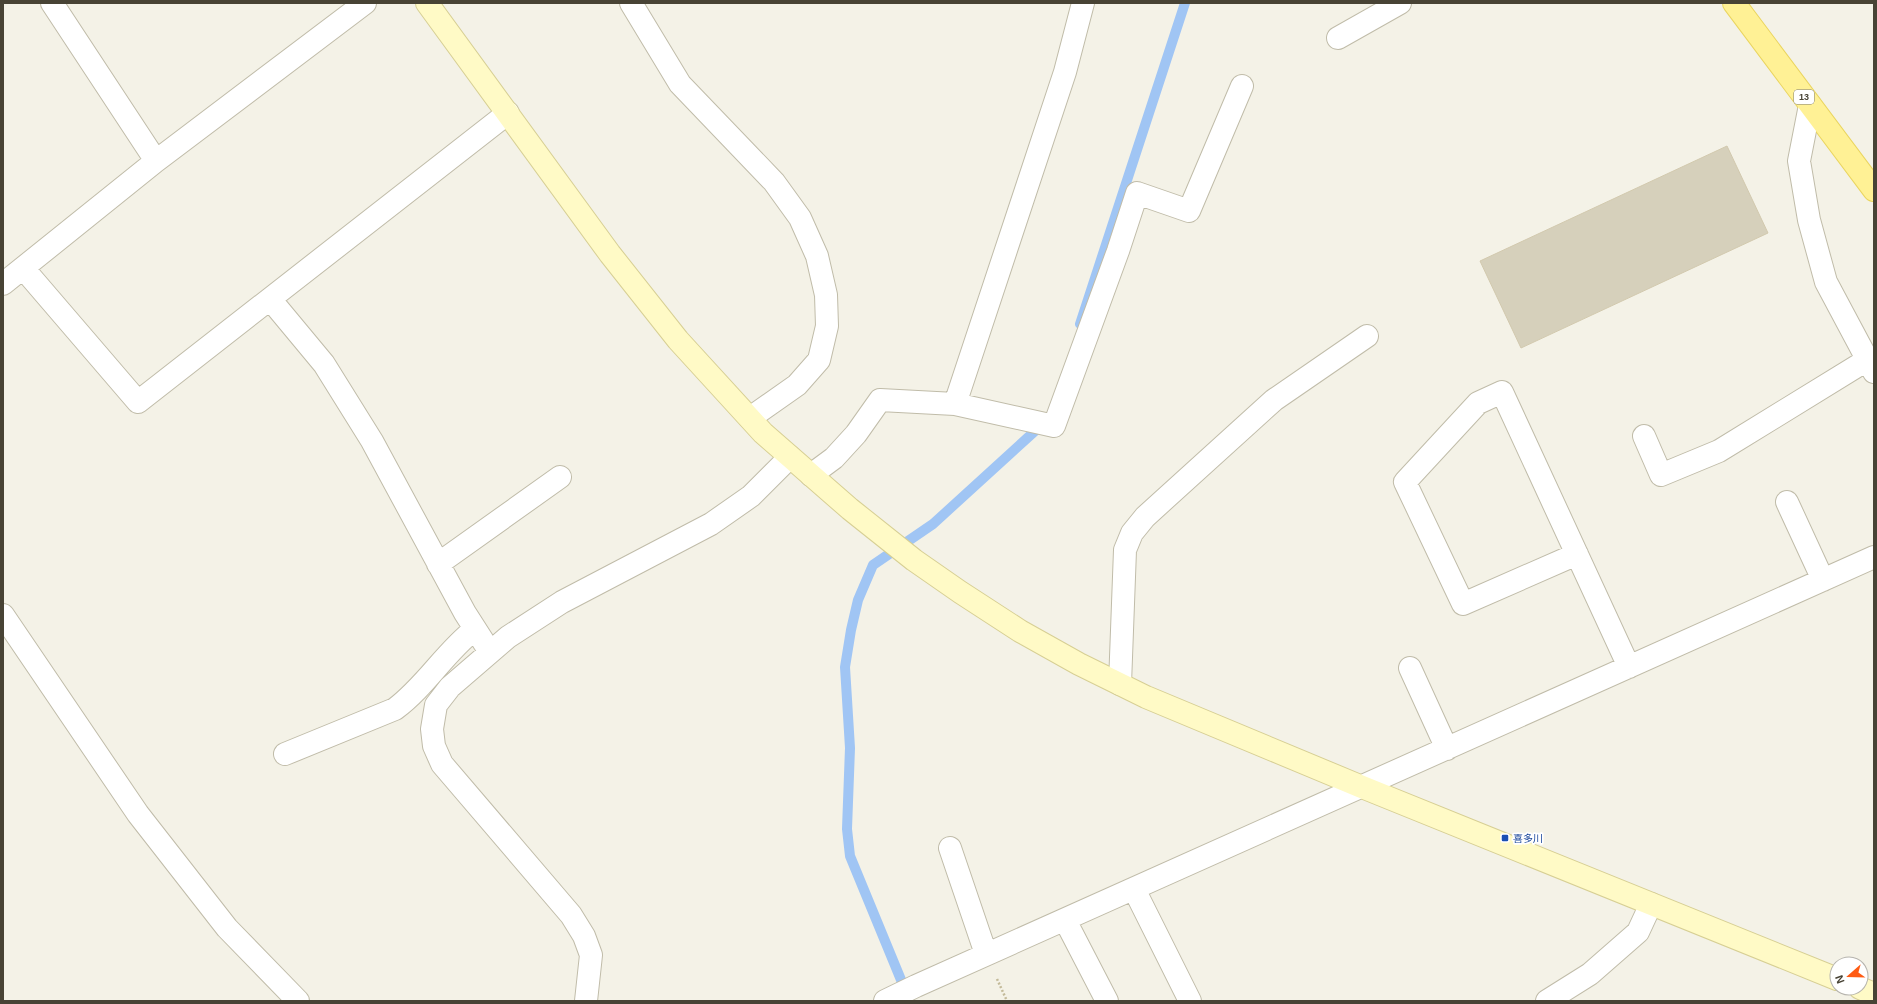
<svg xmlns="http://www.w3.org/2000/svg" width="1877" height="1004" viewBox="0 0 1877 1004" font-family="Helvetica,'Noto Sans JP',sans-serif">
	<rect width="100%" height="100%" fill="#f4f2e7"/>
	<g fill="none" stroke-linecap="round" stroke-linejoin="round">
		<!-- stream -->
		<path stroke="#a0c5f4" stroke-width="10" d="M1080 324 1185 3
			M906 992 850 856 847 829 850 748 845 667 851 630 858 600 873 565 933 524 1035 431 1041 422"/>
	</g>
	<!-- building -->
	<path fill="#d6d0bb" stroke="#d2c9ae" d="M1727 146 1768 233 1521 348 1480 261Z"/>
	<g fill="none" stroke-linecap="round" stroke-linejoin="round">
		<!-- street casing -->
		<g stroke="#c0bca9" stroke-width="24">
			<path id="street" d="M52 3 156 161
				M631 3 680 84 774 182 800 218 817 256 826 295 827 326 819 360 797 385 750 418
				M1338 38 1400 3
				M1810 105 1799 161 1809 220 1826 282 1874 372
				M23 268 138 402 508 113
				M3 284 156 161 365 3
				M270 299 324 364 372 441 465 613 490 652
				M955 404 1065 72 1083 3
				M1644 436 1661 475 1719 451 1867 360
				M811 475 834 458 856 434 880 400 955 404 1054 426 1118 251 1137 193 1189 211 1242 86
				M1787 502 1823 580
				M1577 554 1463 604 1405 482 1478 403 1502 392 1629 667
				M438 564 560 477
				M3 615 138 814 227 928 298 1001
				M1410 668 1447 749
				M1120 684 1125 550 1132 533 1145 517 1274 400 1367 336
				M285 754 395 709C426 686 445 652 475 629
				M950 848 986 954
				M1134 889 1190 1001
				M1065 920 1107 1001
				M586 1001 591 955 584 936 571 915 442 764 434 746 432 729 436 705 450 687 508 637 562 602 711 524 751 496 790 457
				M885 1001 916 986 1874 557
				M1547 1001 1590 974 1638 932 1651 904"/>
		</g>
		<!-- secondary casing -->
		<g stroke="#d7cf94" stroke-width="24">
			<path id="secondary" d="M427 3 610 254 678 340 763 433 850 509 914 560 960 592 1020 631 1079 664 1146 697 1362 787 1837 979
				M1860 988 1874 994"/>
		</g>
		<!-- primary casing -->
		<g stroke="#ead55f" stroke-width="24">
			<path id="primary" d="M1734 3 1874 190"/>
		</g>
		<!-- path -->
		<path stroke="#c3ba99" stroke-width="2.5" stroke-dasharray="2 2" stroke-linecap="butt" d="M997 979 1007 1001"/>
		<!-- street -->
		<use href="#street" stroke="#fff" stroke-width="22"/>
		<!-- secondary -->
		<use href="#secondary" stroke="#fffac6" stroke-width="22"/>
		<!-- primary -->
		<use href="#primary" stroke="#fff195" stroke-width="22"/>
	</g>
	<!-- markers -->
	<rect fill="#1a4fb4" stroke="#fff" stroke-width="1.5" x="1501" y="834" width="8" height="8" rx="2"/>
	<g text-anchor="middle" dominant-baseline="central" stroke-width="3.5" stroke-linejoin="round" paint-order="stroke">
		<!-- shield labels -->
		<rect fill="#fff" stroke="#7f7b72" stroke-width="1" x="1794" y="90" width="20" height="14" rx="3"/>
		<g font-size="9" font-weight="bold" fill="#484335">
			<text x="1804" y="97">13</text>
		</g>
		<!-- transit labels -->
		<g font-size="10" fill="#164399" stroke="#fff" text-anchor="start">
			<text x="1513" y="838">喜多川</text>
		</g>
	</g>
	<!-- border -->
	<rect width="1877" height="1004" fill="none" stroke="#484335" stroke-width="8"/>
	<!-- north arrow -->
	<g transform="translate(1849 976) rotate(250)"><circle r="19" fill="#ffffff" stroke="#b6b4ae"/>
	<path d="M0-3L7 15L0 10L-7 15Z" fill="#ff5b13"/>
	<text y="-6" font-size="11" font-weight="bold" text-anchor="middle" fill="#484335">N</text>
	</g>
</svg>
